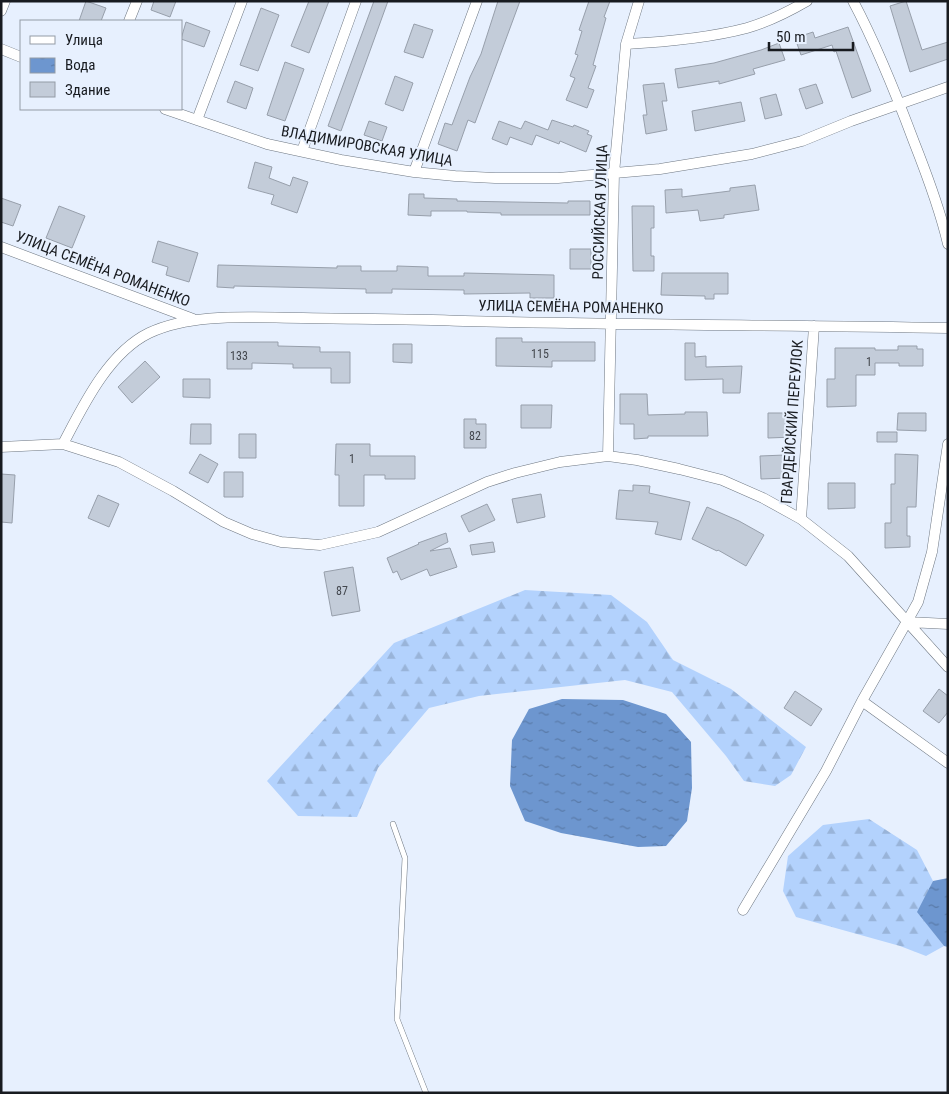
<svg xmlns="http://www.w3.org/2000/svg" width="949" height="1094" viewBox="0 0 949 1094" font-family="'Roboto Condensed',sans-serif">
	<defs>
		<pattern id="forest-firs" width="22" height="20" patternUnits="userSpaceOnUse" patternTransform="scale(1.25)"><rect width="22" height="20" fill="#b3d2fd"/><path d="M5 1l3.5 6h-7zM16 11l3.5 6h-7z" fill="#99b4d9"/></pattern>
		<pattern id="water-ripples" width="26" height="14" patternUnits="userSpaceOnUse" patternTransform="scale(1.25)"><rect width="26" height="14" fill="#6d96cf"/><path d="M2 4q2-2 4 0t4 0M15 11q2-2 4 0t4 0" fill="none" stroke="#597aa8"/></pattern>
	</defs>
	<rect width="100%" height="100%" fill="#e7f0fe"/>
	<!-- forest -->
	<path fill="url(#forest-firs)" d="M525 590 611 595 647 622 673 660 731 689 806 747 791 775 775 786 744 781 726 756 672 692 625 680 479 696 429 708 378 768 357 817 298 816 267 781 394 643Z
		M869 819 917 850 933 881 918 912 944 946 926 956 900 946 796 917 783 891 788 856 823 825Z"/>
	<!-- water -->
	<path fill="url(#water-ripples)" d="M562 699 623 700 666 714 691 742 692 788 687 821 666 846 638 847 561 833 525 821 510 786 512 740 529 709Z
		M948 878V947L944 946 917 912 933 881Z"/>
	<!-- building -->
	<path fill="#c3ccd9" stroke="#979fab" d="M86 1 106 8 101 21H79Z
		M154 1H176L170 17 151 10Z
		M309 1H329L309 53 291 46Z
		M374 1H388L341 131 328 126Z
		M498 1H520L475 123 468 120 457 151 438 144 445 123 452 125 470 77 481 54Z
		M589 1H610L604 17 606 18 593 65 596 66 588 88 594 90 587 108 566 100 575 78 570 76 578 55 575 54 582 31 579 30Z
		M906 1 922 50 948 42V59L910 72 890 6Z
		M261 8 279 15 258 71 240 65Z
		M186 22 210 31 204 47 181 39Z
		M414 24 433 30 423 58 404 52Z
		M848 27 871 91 852 98 836 51 834 52 832 45 801 55 795 38 813 32 815 38Z
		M779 43 785 60 753 69 755 74 719 84V81L678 88 675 69 714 63 761 50Z
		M285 62 304 69 285 121 267 115Z
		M395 76 413 83 403 111 385 104Z
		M235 81 253 88 246 109 227 102Z
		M664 83 667 101H662L667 130 646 134 643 115H647L643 85Z
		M816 84 823 103 806 109 799 89Z
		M776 94 782 115 765 119 760 98Z
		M741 102 745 121 695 131 692 111Z
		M552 120 573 127 574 125 589 131 587 134 592 136 586 152 560 141 559 144 536 135 532 145 510 137 507 145 492 139 499 121 521 129 525 121 548 130Z
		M369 121 387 127 382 141 364 135Z
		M255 162 272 167 269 178 290 186 293 177 308 182 297 213 271 204 274 195 248 188Z
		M755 185 759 210 724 215V218L700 221 698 210 666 213 665 190 682 189V197L730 191V188Z
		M409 194H424V198L457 199V201L568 203V201H590V215H501V213L467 212V211H431V216L408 215Z
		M1 198 21 205 13 226 1 222Z
		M59 206 85 216 72 248 46 238Z
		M632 206H654V228H651V256H654V271H633Z
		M158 241 198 253 189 282 166 275 168 267 152 262Z
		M570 249H591V269H570Z
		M218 265 337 268V266H361V271H397V266L428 267V276H464V273L554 275V298H530V293L464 294V290L392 289V293H366V289L234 286V288L217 287Z
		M662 273H728V294H714V299H705V296L661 295Z
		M496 338H522V342H595V361H552V367L496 366Z
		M227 342H278V346L320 347V352H350V383H331V368H293V364L252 363V369H227Z
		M685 343H695V357L706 356V367L742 366 740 393H723V379L685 380Z
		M393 344H412V363L393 362Z
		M898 346H917V349H923V366H899V363H875V375H856V406L827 407V379H835V348H875V350H898Z
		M145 361 160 377 132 403 118 387Z
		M183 379H210V398L183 397Z
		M620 394H647L648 415 685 414V412H707L708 436H648V438L634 439V424H620Z
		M521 405H552L551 428H521Z
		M768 413H795V437L768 438Z
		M898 413H926V431L897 430Z
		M464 419H476V424H486V448H464Z
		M191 424H211V444H190Z
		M877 432H897V442H877Z
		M239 434H256V458H239Z
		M336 444H370V456H415V479H385V475H364V506H339V475H335Z
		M200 454 218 464 208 483 189 473Z
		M895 454 918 455 916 507H907V536H910V547L885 548V523H891V484H895Z
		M785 455 787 478 761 479 760 456Z
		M224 472H243V497H224Z
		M1 474 15 475 12 523 1 522Z
		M828 483H855V508L828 509Z
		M633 485 650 486 649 493 690 502 681 540 655 534 658 522 616 519 619 490 633 491Z
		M541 494 545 517 517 523 512 499Z
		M98 495 119 504 109 527 88 518Z
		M487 504 495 520 469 532 461 516Z
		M707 507 739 521 764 535 746 566 718 550 717 551 692 539Z
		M446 533 448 542 430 551 450 548 457 567 430 576 427 569 401 580 397 571 393 573 387 558 419 544 418 543Z
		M493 542 495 552 472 555 470 545Z
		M353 567 360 611 332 616 324 572Z
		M939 689 948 696V712L939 723 923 711Z
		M795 691 822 709 811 726 784 708Z"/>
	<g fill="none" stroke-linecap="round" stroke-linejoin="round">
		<!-- lane casing -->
		<g stroke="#6e7782" stroke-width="6">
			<path id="lane" d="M393 824 405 858 397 1019 426 1093"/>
		</g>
		<!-- street casing -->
		<g stroke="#6e7782" stroke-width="11">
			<path id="street" d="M853 1C877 46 896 94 914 142 927 175 940 209 948 244
				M1 11 5 1
				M129 21 137 1
				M626 44C665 42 709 38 747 28 768 22 788 12 807 1
				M1 49 21 57
				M165 109 267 144 341 160 414 172 455 176 495 178H558L660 169 752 154 802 141 851 121 948 87
				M197 120 242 1
				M302 151 356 1
				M414 172 477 1
				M1 247 193 319
				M63 444C83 406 108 353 149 333 194 312 254 318 303 318 357 319 411 319 464 321 626 325 787 325 948 328
				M1 447 63 444 119 462 173 491 224 522 252 534 281 542 320 545 378 532 487 482 515 473 560 462 608 456 637 460 679 469 722 480 763 498 801 519 848 556 948 667
				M608 456 614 173 626 44 639 1
				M801 519 814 326
				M908 622 948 624
				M862 701 948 763
				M743 910 826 771 862 701 918 602 932 552 948 444"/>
		</g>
		<!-- lane -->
		<use href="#lane" stroke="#fff" stroke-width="5"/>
		<!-- street -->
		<use href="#street" stroke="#fff" stroke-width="10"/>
	</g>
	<g text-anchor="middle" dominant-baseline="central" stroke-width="4" stroke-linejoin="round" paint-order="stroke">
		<!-- number labels -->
		<g font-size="12" fill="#43474e">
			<text x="540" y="354">115</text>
			<text x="239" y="356">133</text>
			<text x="869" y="362">1</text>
			<text x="475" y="436">82</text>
			<text x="352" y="459">1</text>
			<text x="342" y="591">87</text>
		</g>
		<!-- street labels -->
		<g font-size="15" fill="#181b20" stroke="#e7f0fe">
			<text transform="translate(367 146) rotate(10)">ВЛАДИМИРОВСКАЯ УЛИЦА</text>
			<text transform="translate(600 212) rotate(-88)">РОССИЙСКАЯ УЛИЦА</text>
			<text transform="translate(103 269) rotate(21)">УЛИЦА СЕМЁНА РОМАНЕНКО</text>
			<text transform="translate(571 307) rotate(1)">УЛИЦА СЕМЁНА РОМАНЕНКО</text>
			<text transform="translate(792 422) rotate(-86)">ГВАРДЕЙСКИЙ ПЕРЕУЛОК</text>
		</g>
	</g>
	<!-- border -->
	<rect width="949" height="1094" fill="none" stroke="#181b20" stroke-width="5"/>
	<!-- legend -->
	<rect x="20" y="20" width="162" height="90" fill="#e7f0fe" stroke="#949ba5"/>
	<rect x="30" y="36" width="25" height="8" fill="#ffffff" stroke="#949ba5"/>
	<text x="65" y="45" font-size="15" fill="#181b20">Улица</text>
	<rect x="30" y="58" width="25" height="15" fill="url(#water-ripples)" stroke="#949ba5"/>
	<text x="65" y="70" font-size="15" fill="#181b20">Вода</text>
	<rect x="30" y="82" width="25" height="15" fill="#c3ccd9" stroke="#949ba5"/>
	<text x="65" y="95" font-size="15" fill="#181b20">Здание</text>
	<!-- scale -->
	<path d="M769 42v8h84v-8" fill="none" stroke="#181b20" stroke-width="2.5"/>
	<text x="776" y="42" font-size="15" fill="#181b20" stroke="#e7f0fe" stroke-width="4" paint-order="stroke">50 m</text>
</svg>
